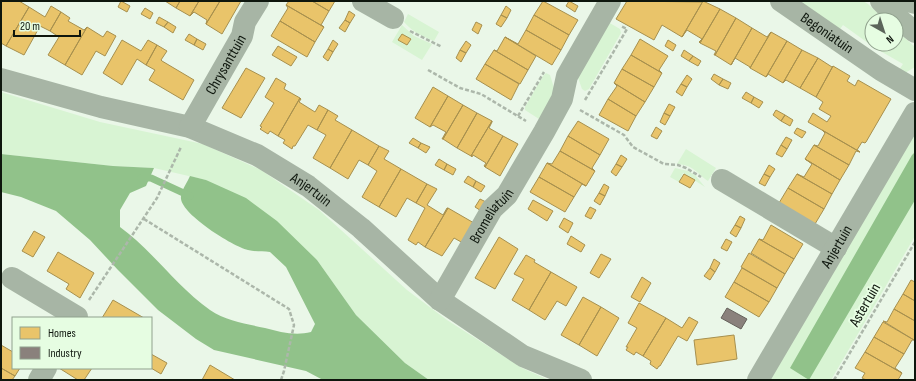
<svg xmlns="http://www.w3.org/2000/svg" width="916" height="381" viewBox="0 0 916 381" font-family="'Sofia Sans Condensed',sans-serif">
	<rect width="100%" height="100%" fill="#eaf7e8"/>
	<!-- green -->
	<path fill="#d8f4d3" d="M794 1H863L868 4 885 20H872V44H896V30L915 47V67L905 73 899 70 903 64 875 48 843 25 838 32Z
		M408 14 439 32 434 41C420 35 414 33 404 22Z
		M608 22 620 29 621 33 589 89 585 91 582 89 577 75Z
		M402 25 414 36 432 44 422 60 392 42Z
		M546 73 550 75 555 91 539 119 525 110V107L543 76Z
		M1 92 100 122 203 144 261 170 319 210 407 290 447 320 522 368 549 380H429L405 363 356 315 317 260 206 180 154 168 113 166 1 154Z
		M915 129V236L831 380H769Z
		M686 149 716 168 708 181C696 173 694 165 677 164Z
		M675 168 688 171 695 175 705 187 683 173 679 182 670 177Z"/>
	<!-- water -->
	<path fill="#91c28a" d="M915 152V200L809 380 790 368 912 155Z
		M1 154 113 166 154 168 146 186 130 193 120 210V227C153 251 176 286 210 310 226 321 247 324 265 328 280 332 295 336 311 332L315 324 286 267 270 252C263 251 255 252 248 250 232 246 183 215 181 199 180 192 187 183 190 176L206 180 246 198 277 221 317 260 356 315 405 363 429 380H323L306 371 214 350 196 339 158 310 118 270 90 240 56 211 21 197 1 192Z"/>
	<!-- homes -->
	<path fill="#e9c46a" stroke="#a7904e" d="M1 1H19L29 7 6 46 1 43Z
		M121 1 130 6 127 12 118 7Z
		M165 1H180L176 8Z
		M180 1H199L190 16 176 8Z
		M199 1H220L206 24 207 20 194 12 190 16Z
		M220 1H241L222 34 206 24Z
		M289 1H312L329 11 321 25 324 27 286 5Z
		M312 1H335L329 11Z
		M543 1 578 20 569 35 534 15Z
		M569 1 578 6 575 12 566 6Z
		M627 1 702 2 703 1 682 37 662 25 654 40 616 19Z
		M703 1 720 9 700 43 699 42 702 39 687 30 682 37Z
		M286 5 324 27 315 42 280 21 288 8Z
		M51 6 61 12 50 31 40 26 24 55 6 46 29 7 45 17Z
		M506 6 511 10 507 18 501 15Z
		M145 8 153 13 150 19 141 14Z
		M720 9 736 18 715 55H714L716 51 700 43Z
		M349 11 355 15 350 23 345 20Z
		M61 12 70 18 68 21 84 30 87 27 65 65 48 55 59 37 50 31Z
		M501 15 507 18 501 27 496 24Z
		M534 15 569 35 561 50 526 30Z
		M159 17 168 22 164 27 156 23Z
		M736 18 752 28 731 65 715 55Z
		M345 20 350 23 345 32 339 28Z
		M280 21 315 42 307 57 271 36Z
		M168 22 176 27 173 33 164 27Z
		M476 22 482 25 478 34 472 30Z
		M87 27 103 37 107 31 116 36 105 56 96 51 82 75 65 65Z
		M752 28 767 37 771 32 750 68V67L735 58 731 65Z
		M526 30 561 50 552 65 505 37 518 44Z
		M771 32 787 41 766 77 750 68Z
		M189 34 197 39 194 45 185 40Z
		M402 34 411 39 407 45 398 40Z
		M505 37 536 56 528 70 494 50 497 51Z
		M197 39 206 44 203 50 194 45Z
		M640 39 668 56 659 70 662 73 631 55Z
		M122 40 141 51 148 40 157 45 146 65 137 59 122 85 103 73Z
		M333 40 338 44 333 52 328 49Z
		M668 40 676 45 673 51 665 46Z
		M466 41 471 45 466 53 460 50Z
		M787 41 802 50 783 83 768 74 766 77Z
		M157 45 167 51 161 60 162 61 194 80 183 100 149 80 155 70 146 65Z
		M278 46 297 57 291 66 272 55Z
		M328 49 333 52 328 61 323 57Z
		M460 50 466 53 461 62 456 58Z
		M494 50 528 70 520 84 485 64Z
		M684 50 693 56 689 61 681 56Z
		M802 50 818 58 800 88 786 80 783 83Z
		M631 55 662 73 654 87 622 69Z
		M693 56 701 61 698 66 689 61Z
		M818 58 832 67 833 66 816 97 800 88Z
		M485 64 519 84 511 100 476 79Z
		M833 66 850 76 847 81 855 86 858 80 891 99 866 142 865 143 862 142 857 150 860 152 808 122 813 113 827 122 831 116 819 109 823 102 816 97Z
		M246 68 265 78 241 118 222 108Z
		M622 69 654 87 645 102 614 83Z
		M714 74 723 79 719 85 711 79Z
		M687 75 692 79 687 87 681 84Z
		M276 78 286 84 284 89 300 98 278 136 270 131 268 134 260 129 262 127 260 126 274 103 265 97Z
		M723 79 731 83 728 89 719 85Z
		M614 83 645 102 636 116 608 99 617 86Z
		M681 84 687 87 682 96 676 92Z
		M433 87 448 96 430 127 415 118Z
		M746 92 754 97 751 103 742 98Z
		M448 96 463 105 443 139H442L446 132 433 125 430 127Z
		M754 97 763 102 759 108 751 103Z
		M300 98 301 99 299 102 315 112 319 105 328 110 317 130 308 125 295 146H293L292 149 283 143 285 140 278 136Z
		M608 99 636 116 628 131 599 115Z
		M669 104 675 107 670 116 664 113Z
		M463 105 477 113 457 148 443 139Z
		M328 110 338 116 335 120 352 130 330 168 313 158 326 135 317 130Z
		M776 110 785 115 781 121 773 115Z
		M477 113 492 121 471 156 457 148Z
		M664 113 670 116 665 125 660 122Z
		M785 115 793 120 790 126 781 121Z
		M492 121V122L489 128 503 136 485 167 484 166 486 163 473 155 472 157 471 156Z
		M578 121 609 139 600 155 568 136Z
		M656 127 662 131 657 139 651 136Z
		M797 128 806 132 802 138 794 133Z
		M352 130 379 146 368 165 359 160 348 179 330 168Z
		M822 130 860 152 856 151 849 165 814 145 818 146 825 133Z
		M503 136 518 144 500 176 485 167Z
		M568 136 600 155 592 168 595 171 560 151Z
		M786 137 792 140 787 149 781 145Z
		M413 138 421 143 418 148 409 143Z
		M421 143 430 147 426 153 418 148Z
		M781 145 787 149 782 157 776 154Z
		M814 145 849 165 840 180 805 159Z
		M379 146 389 151 384 159 401 169 379 207 362 197 377 171 368 165Z
		M560 151 595 171 586 186 547 163 552 164Z
		M621 155 627 159 622 167 616 164Z
		M439 159 447 164 444 170 435 165Z
		M805 159 840 180 832 194 797 174 804 177 812 164Z
		M547 163 586 186 582 184 574 197 539 177Z
		M447 164 456 169 453 175 444 170Z
		M616 164 622 167 616 176 611 172Z
		M769 165 775 169 770 177 764 174Z
		M401 169 427 184 416 203 407 198 396 217 379 207Z
		M684 174 695 180 690 188 679 182Z
		M764 174 770 177 765 186 759 183Z
		M797 174 832 194 824 209 788 188Z
		M468 176 476 181 473 187 464 182Z
		M539 177 574 197 565 212 530 192Z
		M476 181 485 186 481 192 473 187Z
		M427 184 437 189 427 205 443 215 447 208H448L425 247 418 242 416 245 408 240 425 208 416 203Z
		M604 184 609 187 605 196 599 193Z
		M788 188 824 209 815 224 779 203Z
		M599 193 605 196 600 205 594 201Z
		M480 199 488 203 483 212 475 207Z
		M533 200 553 211 547 221 528 209Z
		M590 207 596 210 591 219 585 216Z
		M448 208 474 223 463 243 454 238 442 256 425 247Z
		M740 216 745 219 741 228 735 225Z
		M564 218 573 223 568 233 559 227Z
		M735 225 741 228 736 237 730 233Z
		M771 225 803 244 794 259 759 239 763 240Z
		M34 231 45 237 33 257 22 251Z
		M571 236 585 245 581 252 567 244Z
		M499 237 518 249 495 289 475 278Z
		M726 239 732 242 727 251 721 248Z
		M759 239 794 259 785 274 751 253Z
		M58 252 94 273 80 298 66 289 69 284 47 271Z
		M749 253 785 274 777 288 741 267Z
		M601 254 611 259 599 278 590 273Z
		M526 255 535 260 534 262 551 272 529 310 512 300 524 279 514 274Z
		M714 259 720 263 715 272 710 268Z
		M710 268 715 272 710 280 704 276Z
		M742 268 777 288 769 302 734 282Z
		M551 272 577 287 566 306 557 301 545 320 529 310Z
		M642 277 651 283 640 302 631 297Z
		M911 280 915 282V301L903 294Z
		M734 282 769 302 759 317 725 297Z
		M903 294 915 301V321L894 309Z
		M583 297 601 307 579 345 561 335Z
		M113 300 144 318H102Z
		M639 303 666 318 643 356 636 352 634 355 626 350 628 347H626L637 328 628 323Z
		M601 307 619 318 597 356 579 345Z
		M894 309 915 321V338L914 340 883 321 887 322Z
		M689 317 698 322 687 341 678 336 660 366H659L657 369 650 364 651 361 643 356 666 318 682 328Z
		M883 322 914 340H912L904 354 874 337Z
		M734 335 737 359 697 365 694 340Z
		M874 337 904 354 895 368 902 373 865 352Z
		M1 345 13 352V368H20L15 376 1 368Z
		M865 352 902 373 898 380H866L862 378 865 373 855 368Z
		M151 354 167 363 161 374 151 368Z
		M210 365 235 380H202Z
		M1 368 15 376 12 380H1Z
		M59 368H92L84 380H78Z"/>
	<!-- industry -->
	<path fill="#8a817c" stroke="#65615b" d="M727 308 747 319 741 329 721 318Z"/>
	<g fill="none" stroke-linecap="round" stroke-linejoin="round">
		<!-- stream -->
		<path stroke="#91c28a" stroke-width="7" d="M141 178H151L190 196"/>
		<!-- path -->
		<path stroke="#acb7aa" stroke-width="2.5" stroke-dasharray="4 2" stroke-linecap="butt" d="M410 31 442 47
			M428 70 460 88 481 94 526 121
			M585 100 627 29 621 26
			M580 110 624 135 633 147 664 164 678 165 686 168 701 177
			M518 116 544 72
			M144 219 289 309 294 325 284 371 281 380
			M89 300 157 198 181 147
			M834 380 915 242"/>
		<!-- minor -->
		<g stroke="#a7b5a5" stroke-width="22">
			<path d="M363 1 393 18"/>
			<path id="s1" d="M781 1 881 70 915 90"/>
			<path id="s2" d="M1 79 101 107 190 127 257 155 308 186 361 228 440 300 523 356 581 380"/>
			<path id="s3" d="M190 127 242 36 245 22 258 1"/>
			<path d="M722 180 836 248"/>
			<path d="M12 278 77 317V318"/>
			<path id="s4" d="M440 300 492 209 507 195 544 132 562 99 567 76 610 1"/>
			<path d="M39 380 46 368"/>
			<path id="s5" d="M758 380 915 113"/>
		</g>
		<!-- major -->
		<path stroke="#a8b7a5" stroke-width="22" d="M881 1 900 20 915 32
			M908 1 915 3"/>
	</g>
	<g text-anchor="middle" dominant-baseline="central" stroke-width="4" stroke-linejoin="round" paint-order="stroke">
		<!-- street labels -->
		<g font-size="15" fill="#0e160d" stroke="#e6fde2">
			<text stroke="none"><textPath href="#s1" startOffset="56">Begoniatuin</textPath></text>
			<text stroke="none"><textPath href="#s3" startOffset="72">Chrysanttuin</textPath></text>
			<text stroke="none"><textPath href="#s2" startOffset="332">Anjertuin</textPath></text>
			<text stroke="none"><textPath href="#s4" startOffset="99">Bromeliatuin</textPath></text>
			<text stroke="none"><textPath href="#s5" startOffset="155">Anjertuin</textPath></text>
			<text transform="translate(865 305) rotate(-60)">Astertuin</text>
		</g>
	</g>
	<!-- border -->
	<rect width="916" height="381" fill="none" stroke="#0e160d" stroke-width="4"/>
	<!-- legend -->
	<rect x="12" y="317" width="140" height="52" fill="#e6fde2" stroke="#90a18d"/>
	<rect x="20" y="327" width="20" height="12" fill="#e9c46a" stroke="#90a18d"/>
	<text x="48" y="337" font-size="12" fill="#0e160d">Homes</text>
	<rect x="20" y="347" width="20" height="12" fill="#8a817c" stroke="#90a18d"/>
	<text x="48" y="357" font-size="12" fill="#0e160d">Industry</text>
	<!-- north arrow -->
	<g transform="translate(884 32) rotate(141)"><circle r="19" fill="#e6fde2" stroke="#90a18d"/>
	<path d="M0-3L7 15L0 10L-7 15Z" fill="#5b655a"/>
	<text y="-6" font-size="11" font-weight="bold" text-anchor="middle" fill="#0e160d">N</text>
	</g>
	<!-- scale -->
	<path d="M14 30v6h66v-6" fill="none" stroke="#0e160d" stroke-width="2"/>
	<text x="20" y="30" font-size="12" fill="#0e160d" stroke="#e6fde2" stroke-width="3" paint-order="stroke">20 m</text>
</svg>
